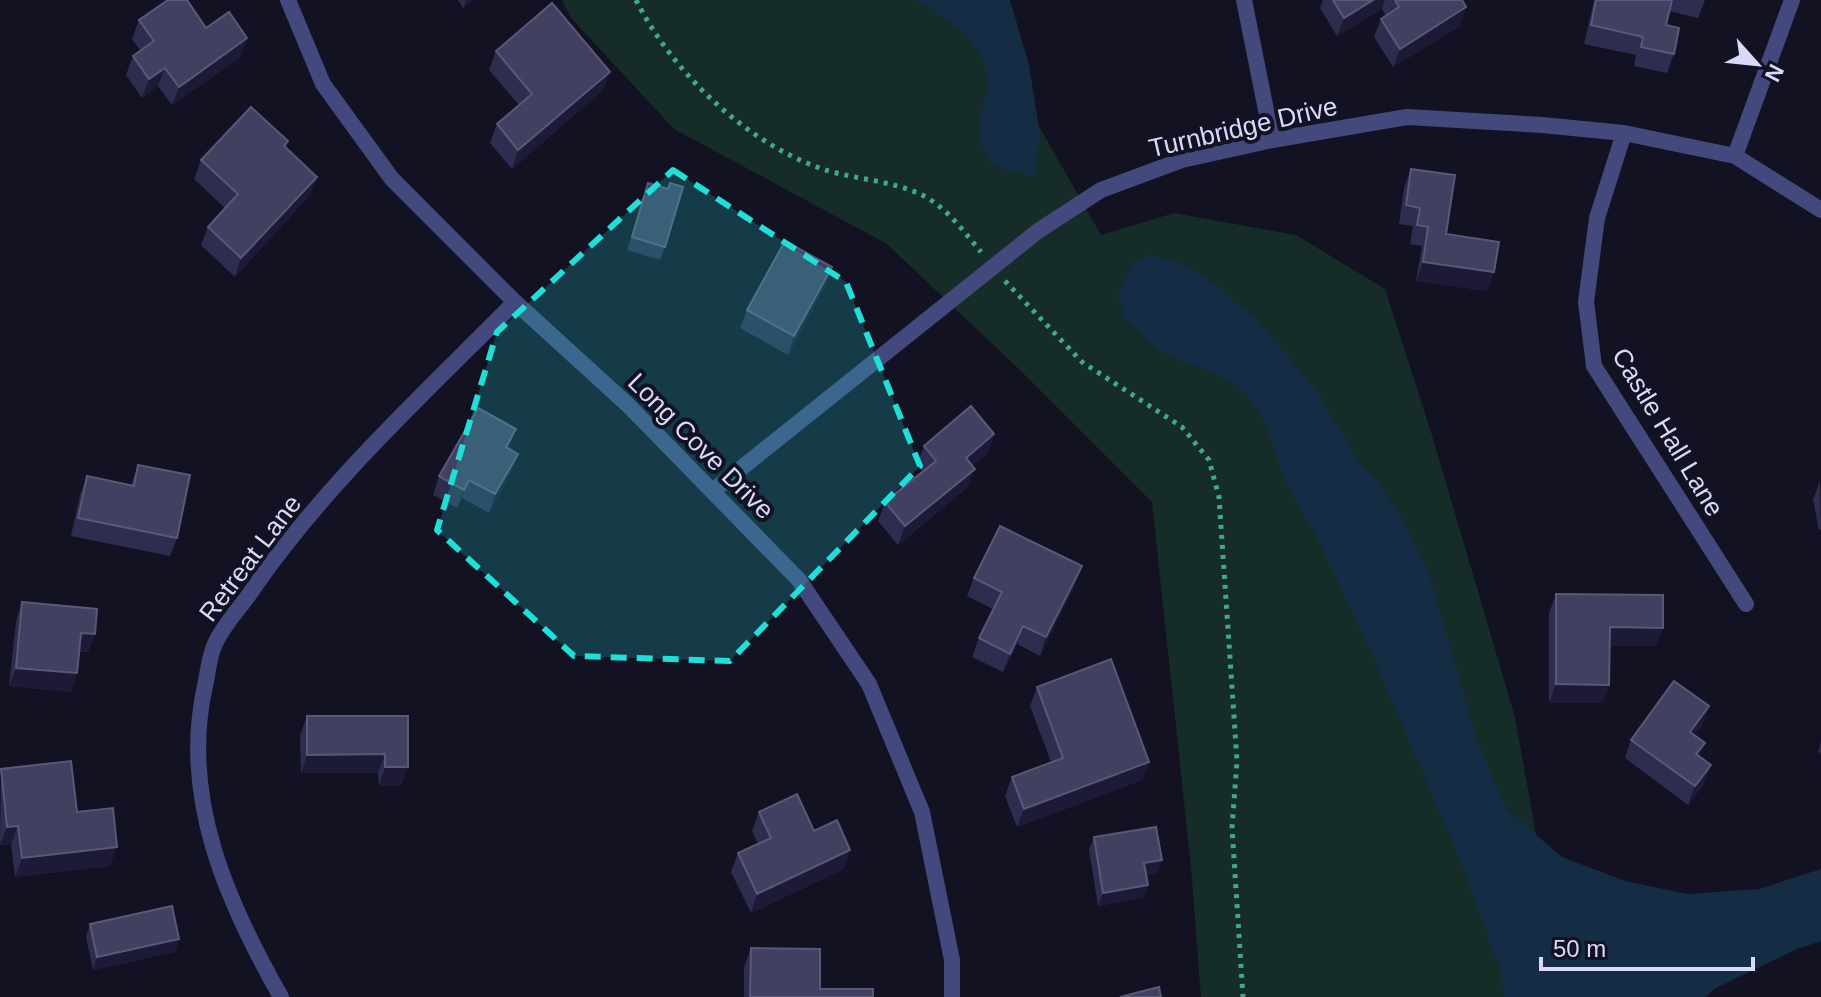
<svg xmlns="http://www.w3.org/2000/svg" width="1821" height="997" viewBox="0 0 1821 997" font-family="Arial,sans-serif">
	<rect width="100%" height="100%" fill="#121223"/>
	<!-- green -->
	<path fill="#152c28" d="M562 0H967L1101 235 1174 213 1296 235 1385 289 1431 432 1515 717 1565 997H1201L1191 867 1152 502 1022 372 887 244 674 129 571 18Z"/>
	<!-- water -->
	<path fill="#152d44" d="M916 0H1010L1029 65 1040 135 1035 177 994 166C974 135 979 129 986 95 996 50 949 18 916 0Z
		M1151 255 1178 262 1213 283 1254 317 1315 388 1359 462 1381 485 1402 519 1429 574 1478 744 1507 810 1562 857 1625 881 1687 894 1759 889 1821 869V941L1797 949 1714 989 1706 997H1504L1501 973 1462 865 1360 627 1314 532 1284 479 1269 433 1256 407 1238 387 1218 375 1162 353 1125 319 1118 295 1125 278 1136 261Z"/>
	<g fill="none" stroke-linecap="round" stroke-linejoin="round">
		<!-- path -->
		<path stroke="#3fa892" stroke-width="5" stroke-dasharray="4 6" stroke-linecap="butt" d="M636 0C671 70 743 140 817 167 851 180 891 179 924 196 948 209 964 232 981 252
			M1005 281 1082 362 1182 427 1209 460 1219 497 1237 761 1232 828 1243 997"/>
		<!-- minor -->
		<path stroke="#43497c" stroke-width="16" d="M288 0 323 84 392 179 515 302 628 405 799 580 869 684 922 812 952 960V997
			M1244 0 1272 140
			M1624 133 1597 218 1586 302 1594 366 1746 604
			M1735 156 1792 0
			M714 490 1038 231 1101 190 1182 160 1272 140 1407 117 1542 125 1624 133 1735 156 1821 210
			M281 997C227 902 180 797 205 686 208 673 209 656 215 644 223 625 241 607 253 589 326 483 424 394 515 302"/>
	</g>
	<!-- wall -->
	<path fill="#2f2d4f" d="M458 0H474L463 8Z
		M1323 0H1462L1466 7 1460 26 1393 67 1374 37 1381 19 1386 16 1382 9 1337 36 1320 8Z
		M1594 0H1705L1698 18 1669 11 1666 25 1674 54 1667 73 1634 66 1636 55 1584 44Z
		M139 20 206 28 241 57 172 105 158 86 142 98 126 75 133 56 141 51 132 39Z
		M496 51 603 90 512 169 490 143 497 124 519 105 489 70Z
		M288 141 286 148 317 177 310 195 235 277 201 245 208 227 225 208 194 179 201 160Z
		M1411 169 1446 234 1488 291 1416 281 1422 246 1410 244 1413 226 1399 224 1404 188Z
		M648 183 668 189 665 247 660 260 627 250Z
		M832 267 826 285 788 355 740 328 747 310Z
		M994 434 988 453 972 466 968 487 898 545 878 521 885 502 923 472 917 464 924 446Z
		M509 449 518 454 511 473 489 513 462 498 457 508 433 495 439 476Z
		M138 465 177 538 170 556 71 536 80 495 87 476 131 485Z
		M1820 481 1821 529 1819 530 1813 500Z
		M1082 566 1075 585 1040 656 1017 644 1003 672 972 657 979 638 993 609 967 596 974 578Z
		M1556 594 1656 646H1610L1609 685 1602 703H1549V613Z
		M22 602 95 634 88 652H79L71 692 9 686 16 621Z
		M1037 687 1149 762 1142 780 1017 827 1005 796 1012 777 1051 762 1030 706Z
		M1709 706 1702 725 1694 735 1704 784 1688 805 1625 758 1631 740Z
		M307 716 408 767 401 785 379 786 378 773H301L300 735Z
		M1821 742V754L1818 752Z
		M1 769 77 812 110 866 15 877 11 844 0 845Z
		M759 812 814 831 844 869 751 913 731 872 738 853 758 844 752 831Z
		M1094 837 1158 873 1146 875 1148 885 1143 898 1098 906 1089 850Z
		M90 924 179 939 175 952 93 970 86 937Z
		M751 948 820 989 873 997H744V967Z"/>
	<!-- shaded-wall -->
	<path fill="#1c1a36" d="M466 0H474L463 8Z
		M1373 0H1385L1382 9 1337 36 1344 18Z
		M1466 7 1460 26 1393 67 1400 49Z
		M247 38 241 57 172 105 179 87Z
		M165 68 158 86 142 98 149 79Z
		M610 72 603 90 512 169 518 150Z
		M317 177 310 195 235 277 241 258Z
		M1423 262 1494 272 1488 291 1416 281Z
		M832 267 826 285 788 355 794 336Z
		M516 429 509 448 499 466 506 447Z
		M994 434 988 453 959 477 966 458Z
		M518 454 511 473 489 513 495 494Z
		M975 469 968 487 898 545 905 526Z
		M469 480 462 498 457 508 464 490Z
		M1082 566 1075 585 1040 656 1046 637Z
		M1023 626 1017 644 1003 672 1010 654Z
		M1610 627 1663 628 1656 646H1603Z
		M81 633 95 634 88 652 74 651Z
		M16 668 77 673 71 692 9 686Z
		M1556 684 1609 685 1602 703H1549Z
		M1709 706 1702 725 1683 751 1690 732Z
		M1705 743 1698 761 1696 754Z
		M385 754 378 773H301L307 755Z
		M1149 762 1142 780 1017 827 1024 809Z
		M1711 765 1704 784 1688 805 1695 786Z
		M385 767H408L401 785 379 786Z
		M18 826 11 844 0 845 7 827Z
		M117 847 110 866 15 877 22 858Z
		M850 850 844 869 751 913 757 894Z
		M1162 860 1158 873 1140 876 1144 863Z
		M1148 885 1143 898 1098 906 1103 893Z
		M179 939 175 952 93 970 97 957Z"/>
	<!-- building -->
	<path fill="#414061" stroke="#595879" stroke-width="2" d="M168 0H187L206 28 229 12 247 38 179 87 165 68 149 79 133 56 154 41 139 20Z
		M1333 0H1373L1344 18Z
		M1395 0H1462L1466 7 1400 49 1381 19 1399 7Z
		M1596 0H1672L1666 25 1679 28 1674 54 1641 47 1643 37 1591 25Z
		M552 3 610 72 518 150 497 124 532 94 496 51Z
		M251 107 288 141 284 146 317 177 241 258 208 227 238 194 201 160Z
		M1411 169 1455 175 1446 234 1499 242 1494 272 1423 262 1428 227 1417 225 1420 208 1406 205Z
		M648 183 668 189 670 183 683 187 665 247 632 237Z
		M785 241 832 267 794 336 747 310Z
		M971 406 994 434 966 458 975 469 905 526 885 502 936 461 924 446Z
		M478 408 516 429 506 447 518 454 495 494 469 480 464 490 439 476Z
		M138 465 190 475 177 538 78 518 87 476 134 486Z
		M1000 526 1082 566 1046 637 1023 626 1010 654 979 638 1002 592 974 578Z
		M1556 594 1663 595V628L1610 627 1609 685 1556 684Z
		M22 602 97 609 95 634 81 633 77 673 16 668Z
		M1111 659 1149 762 1024 809 1012 777 1063 758 1037 687Z
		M1674 681 1709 706 1690 732 1705 743 1696 754 1711 765 1695 786 1631 740Z
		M307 716H408V767H385V754L307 755Z
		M71 761 77 812 113 808 117 847 22 858 18 826 7 827 1 769Z
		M797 794 814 831 837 820 850 850 757 894 738 853 771 838 759 812Z
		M1156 827 1162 860 1144 863 1148 885 1103 893 1094 837Z
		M172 906 179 939 97 957 90 924Z
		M751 948 820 949V989H873V997H750Z
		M1159 987 1161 997H1120Z"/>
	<!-- marked area -->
	<path fill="#1ee0d9" fill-opacity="0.2" stroke="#1ee0d9" stroke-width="6" stroke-dasharray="16 10" stroke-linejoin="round" d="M673 170 846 282 920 466 730 661 574 656 437 530 497 332Z"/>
	<g text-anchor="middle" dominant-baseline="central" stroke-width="8" stroke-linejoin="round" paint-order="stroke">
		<!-- street labels -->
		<g font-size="26" fill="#d9dafa" stroke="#121223">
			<text transform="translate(1243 127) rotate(-13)">Turnbridge Drive</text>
			<text transform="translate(1668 432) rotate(59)">Castle Hall Lane</text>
			<text transform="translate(701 446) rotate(45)">Long Cove Drive</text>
			<text transform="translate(250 558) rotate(-53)">Retreat Lane</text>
		</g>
	</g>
	<!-- north arrow -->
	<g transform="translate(1757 64) rotate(117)" stroke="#121223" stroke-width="6" paint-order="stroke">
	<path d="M0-6L14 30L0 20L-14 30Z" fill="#d9dafa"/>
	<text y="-12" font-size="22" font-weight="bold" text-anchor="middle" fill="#d9dafa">N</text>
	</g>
	<!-- scale -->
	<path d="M1541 957v12h212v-12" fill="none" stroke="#d9dafa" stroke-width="4"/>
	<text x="1553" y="957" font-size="24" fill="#d9dafa" stroke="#121223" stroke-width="6" paint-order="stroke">50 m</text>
</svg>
